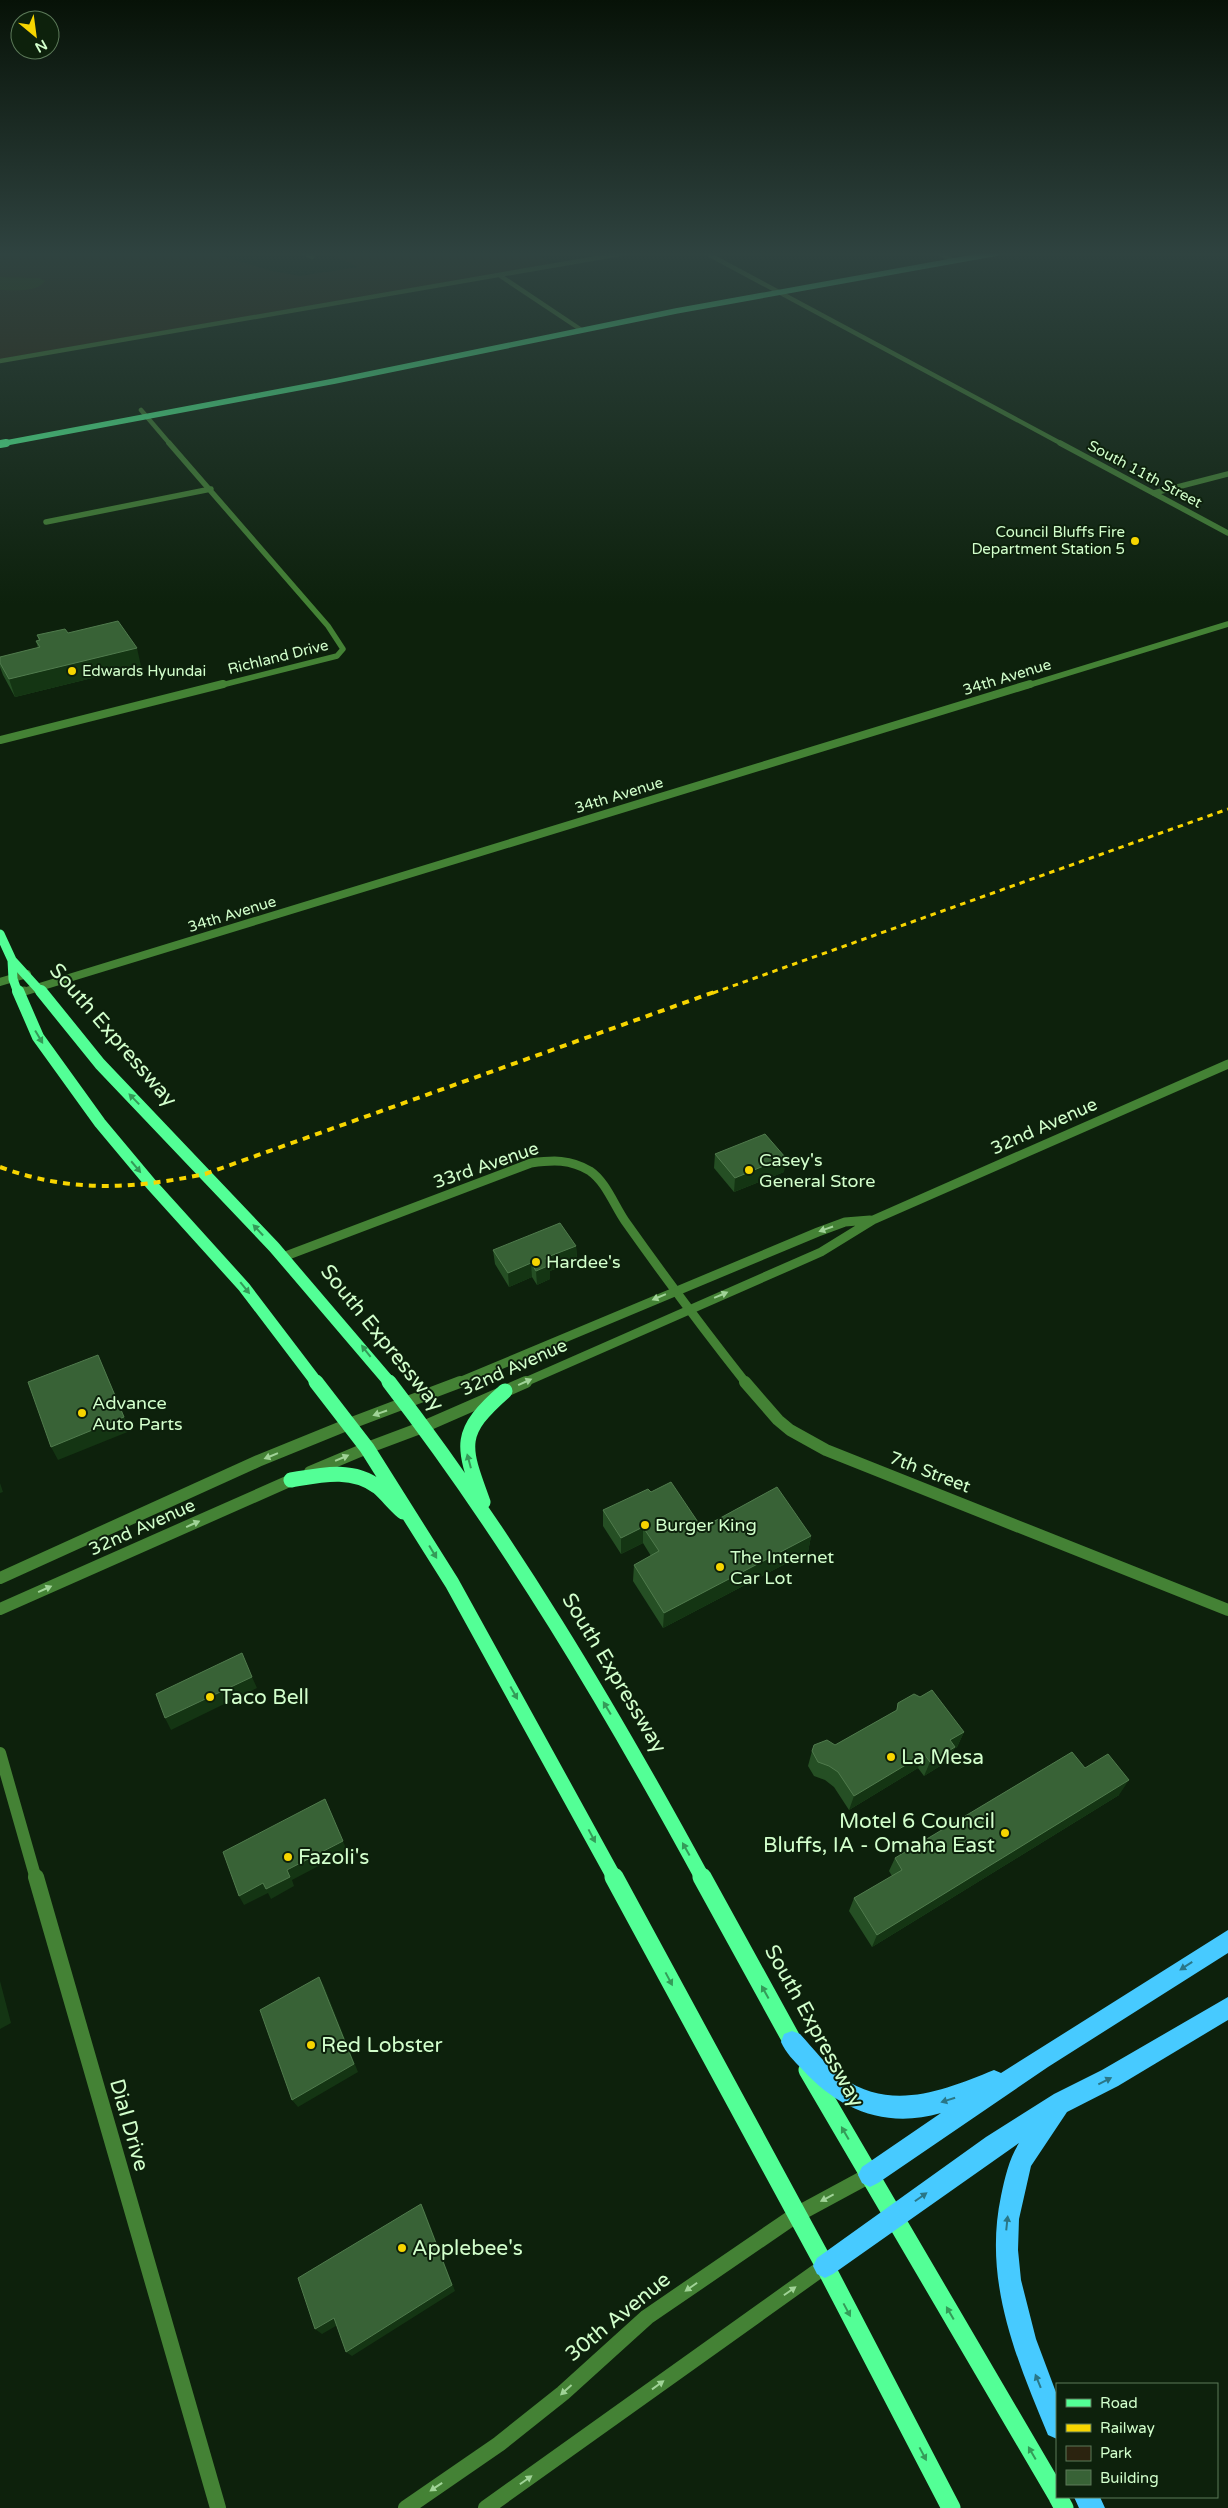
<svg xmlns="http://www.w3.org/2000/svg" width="1228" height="2508" viewBox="0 0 1228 2508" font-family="'Varela Round',sans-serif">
	<rect width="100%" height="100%" fill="#0d210c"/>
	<!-- green -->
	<path fill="#2b230f" d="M0 253H211L272 271 300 276 358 267 328 253H543L537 255 553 264 0 359Z"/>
	<!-- water -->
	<path fill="#283f07" d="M0 277 39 278 45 281C37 293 13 290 0 290Z"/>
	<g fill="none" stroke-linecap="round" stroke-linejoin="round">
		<!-- minor-far5 -->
		<path stroke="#448235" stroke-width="4.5" d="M304 253 312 257
			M938 253 955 261
			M499 275 580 329
			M0 361 626 253
			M141 410 170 444"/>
		<!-- minor-far4 -->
		<path stroke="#448235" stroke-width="5.5" d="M169 443 328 626 343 649 337 656 218 686
			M1154 493 1228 474
			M46 522 211 489"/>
		<!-- minor-far3 -->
		<path stroke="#448235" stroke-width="8" d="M0 740 223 684
			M0 982 27 974"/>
		<!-- minor-far2 -->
		<path stroke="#448235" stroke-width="9" d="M283 1257 531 1163C553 1160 570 1159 590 1171 606 1182 614 1205 625 1221 664 1276 704 1330 746 1383"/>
		<!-- minor-far1 -->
		<path stroke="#448235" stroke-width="12" d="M745 1382 778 1420 790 1430 826 1450 1228 1610
			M310 1472 367 1448
			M0 1578 258 1461 349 1424
			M0 1609 296 1478
			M0 1753 36 1879"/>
		<!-- minor -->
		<path stroke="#448235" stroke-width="16" d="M36 1877 218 2508
			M406 2508 499 2444 563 2393 647 2317 796 2215 870 2175
			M486 2508 825 2266"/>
		<!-- tertiary-far4 -->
		<path stroke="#448235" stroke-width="4.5" d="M706 253 1062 444"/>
		<!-- tertiary-far3 -->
		<path stroke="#448235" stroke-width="5.5" d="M1060 443 1228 533
			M1026 686 1228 624"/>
		<!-- tertiary-far2 -->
		<path stroke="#448235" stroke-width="8" d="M20 993 1030 684"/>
		<!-- tertiary-far1 -->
		<path stroke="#448235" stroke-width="9" d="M19 993 24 991
			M457 1383 818 1232 845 1222 870 1220
			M523 1383 821 1252 873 1220 1228 1064"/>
		<!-- tertiary -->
		<path stroke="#448235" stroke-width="12" d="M349 1424 460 1382
			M367 1448 423 1427 526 1382"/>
		<!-- primary-far5 -->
		<path stroke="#53ff96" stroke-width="5.5" d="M0 444 335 381 676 311 997 253"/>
		<!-- primary-far4 -->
		<path stroke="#53ff96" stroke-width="8" d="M0 444 6 443"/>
		<!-- primary-far3 -->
		<path stroke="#53ff96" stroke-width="9" d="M0 934 12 960 13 979 18 993
			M12 960 42 993"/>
		<!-- primary-far2 -->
		<path stroke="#53ff96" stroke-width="12" d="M18 991 38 1037 100 1123 151 1184 244 1287 317 1383
			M41 991 100 1064 274 1247 390 1383"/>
		<!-- primary-far1 -->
		<path stroke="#53ff96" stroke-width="15" d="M316 1382 367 1448 452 1583 615 1879
			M389 1382C509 1538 609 1706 703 1879
			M291 1480C320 1475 352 1467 378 1487 387 1495 394 1504 403 1512
			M483 1502C462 1445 457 1433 505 1391"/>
		<!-- primary -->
		<path stroke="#53ff96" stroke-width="19" d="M614 1877 825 2266 951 2508
			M702 1877 795 2046
			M808 2070 1057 2495
			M1058 2497 1064 2508"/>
		<!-- motorway -->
		<path fill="#47caff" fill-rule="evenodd" d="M1228 1930V1953L1048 2067 878 2183 870 2187 862 2183 858 2175 862 2167 941 2113C886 2129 839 2110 802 2069 794 2061 786 2053 781 2042L784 2034 792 2031 800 2034C814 2049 827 2067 843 2078 892 2112 945 2090 994 2070L1001 2073Z
			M1228 1997V2020L1118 2086 1067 2112 1031 2166 1019 2219 1018 2250 1021 2280 1036 2339 1057 2395V2439L1048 2435C1016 2358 983 2281 1001 2196 1005 2177 1009 2159 1019 2143L833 2274 825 2278 817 2274 813 2266 817 2258 986 2137 1054 2094 1102 2070Z
			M1074 2497H1100L1105 2508H1079Z"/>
		<!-- rail-far1 -->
		<path stroke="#f7d500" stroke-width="3" stroke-dasharray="5.5 5" stroke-linecap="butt" d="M713 993 1228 809"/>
		<!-- rail -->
		<path stroke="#f7d500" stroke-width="4" stroke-dasharray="7 6" stroke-linecap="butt" d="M0 1167C71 1193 132 1189 205 1174L717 991"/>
	</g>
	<!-- wall -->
	<path fill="#254f24" d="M68 633 141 666 15 697 3 675 0 667V657L38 648 36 641H39L37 635Z
		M715 1154 785 1157 784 1172 734 1192 714 1168Z
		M576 1246 577 1260 550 1271V1279L537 1285 532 1277 509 1287 495 1264 493 1250Z
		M651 1492 702 1528 811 1536 808 1552 663 1628 633 1581 634 1565 651 1556 643 1543 621 1554 603 1526V1510Z
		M898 1703 964 1732 957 1747 954 1749 948 1761 924 1776 918 1768 849 1810 834 1787 825 1780 814 1776 808 1766 812 1751 835 1745 896 1711Z
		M1085 1768 1119 1795 872 1947 849 1911 854 1898 892 1876 889 1871 895 1858Z"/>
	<!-- shaded-wall -->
	<path fill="#143513" d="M137 648 141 666 15 697 9 679Z
		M785 1157 784 1172 734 1192 735 1178Z
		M576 1246 577 1260 550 1271V1279L537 1285 536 1271 545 1258Z
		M531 1263 532 1277 509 1287 508 1273Z
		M104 1368 130 1431 58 1460 51 1447Z
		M0 1483 3 1492 0 1493Z
		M643 1527V1543L621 1554V1538Z
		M811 1536 808 1552 663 1628 664 1613Z
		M252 1677 257 1688 171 1730 165 1718Z
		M964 1732 957 1747 954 1749 948 1761 924 1776 930 1762 950 1740Z
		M924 1754 918 1768 849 1810 854 1796Z
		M1129 1780 1119 1795 872 1947 877 1935Z
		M343 1841 347 1851 292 1880 294 1886 271 1899 268 1893 244 1905 239 1896Z
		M319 1977 324 1986 358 2072 298 2107 292 2100Z
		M0 1981 11 2023 0 2029Z
		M421 2204 425 2212 455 2291 352 2356 346 2352Z
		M334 2318 341 2323 322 2334 315 2329Z"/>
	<!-- building -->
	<path fill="#386236" stroke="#507b4d" d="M118 621 137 648 9 679 0 663V657L40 647 36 641 40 640 37 635 65 629 68 633Z
		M765 1134 785 1157 735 1178 715 1154Z
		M560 1223 576 1246 545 1258 550 1265 536 1271 531 1263 508 1273 493 1250Z
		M98 1355 124 1417 51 1447 28 1382Z
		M671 1482 702 1528 777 1487 811 1536 664 1613 634 1565 659 1551 643 1527 621 1538 603 1510 648 1489 651 1492Z
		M242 1653 252 1677 165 1718 156 1694Z
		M932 1690 964 1732 950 1740 955 1747 930 1762 924 1754 854 1796 838 1772 829 1766 818 1762 812 1751 814 1745 827 1740 835 1745 897 1710 898 1703 914 1694 920 1697Z
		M1072 1752 1085 1768 1108 1754 1129 1780 877 1935 854 1898 902 1870 895 1858Z
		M325 1799 343 1841 287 1870 290 1877 266 1889 263 1883 239 1896 223 1852Z
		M319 1977 354 2064 292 2100 260 2010Z
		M421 2204 452 2285 346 2352 334 2318 315 2329 298 2278Z"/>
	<!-- one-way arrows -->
	<defs><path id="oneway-solid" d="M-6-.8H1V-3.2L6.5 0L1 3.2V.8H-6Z" transform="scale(1.25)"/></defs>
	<g fill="#349b58">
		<use href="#oneway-solid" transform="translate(39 1037) rotate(59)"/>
		<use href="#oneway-solid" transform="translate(134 1099) rotate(-134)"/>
		<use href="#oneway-solid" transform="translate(136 1167) rotate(50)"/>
		<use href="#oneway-solid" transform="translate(258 1230) rotate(-133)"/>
		<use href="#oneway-solid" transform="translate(245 1288) rotate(51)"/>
		<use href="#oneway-solid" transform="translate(366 1351) rotate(-128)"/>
		<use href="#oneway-solid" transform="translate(469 1461) rotate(-105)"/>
		<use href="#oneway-solid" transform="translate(433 1552) rotate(59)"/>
		<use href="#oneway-solid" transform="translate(514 1693) rotate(61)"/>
		<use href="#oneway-solid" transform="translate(607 1708) rotate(-121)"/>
		<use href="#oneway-solid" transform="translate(592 1836) rotate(62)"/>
		<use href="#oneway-solid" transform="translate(686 1849) rotate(-119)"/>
		<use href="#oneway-solid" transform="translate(669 1979) rotate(62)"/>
		<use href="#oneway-solid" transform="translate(765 1992) rotate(-119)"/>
		<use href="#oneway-solid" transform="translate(845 2133) rotate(-120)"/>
		<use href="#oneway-solid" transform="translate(847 2310) rotate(62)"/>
		<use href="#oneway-solid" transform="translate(950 2313) rotate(-120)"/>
		<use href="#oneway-solid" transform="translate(1032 2453) rotate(-120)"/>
		<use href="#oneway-solid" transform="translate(923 2454) rotate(62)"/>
	</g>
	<g fill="#a0d397">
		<use href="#oneway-solid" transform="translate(826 1229) rotate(161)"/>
		<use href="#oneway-solid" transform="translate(721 1295) rotate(-23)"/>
		<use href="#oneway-solid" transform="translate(659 1297) rotate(157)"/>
		<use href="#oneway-solid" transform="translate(525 1382) rotate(-24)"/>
		<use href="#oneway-solid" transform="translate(380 1413) rotate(161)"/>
		<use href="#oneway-solid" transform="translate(271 1456) rotate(158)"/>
		<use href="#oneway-solid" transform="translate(342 1458) rotate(-23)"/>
		<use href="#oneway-solid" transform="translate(193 1524) rotate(-24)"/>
		<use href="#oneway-solid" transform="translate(45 1589) rotate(-24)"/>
		<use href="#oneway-solid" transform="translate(827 2198) rotate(152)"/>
		<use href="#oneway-solid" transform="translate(691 2287) rotate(145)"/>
		<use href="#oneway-solid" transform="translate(790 2291) rotate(-35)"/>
		<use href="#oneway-solid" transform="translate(658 2385) rotate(-36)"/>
		<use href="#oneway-solid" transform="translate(566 2390) rotate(138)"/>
		<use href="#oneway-solid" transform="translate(526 2480) rotate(-35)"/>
		<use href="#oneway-solid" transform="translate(436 2487) rotate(146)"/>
	</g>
	<g fill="#2a7686">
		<use href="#oneway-solid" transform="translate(1186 1966) rotate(147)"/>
		<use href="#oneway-solid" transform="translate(1105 2081) rotate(-27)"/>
		<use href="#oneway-solid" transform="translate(948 2100) rotate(162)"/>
		<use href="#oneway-solid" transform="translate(921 2197) rotate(-35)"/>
		<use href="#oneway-solid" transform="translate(1007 2223) rotate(-84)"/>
		<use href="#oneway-solid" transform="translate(1038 2381) rotate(-112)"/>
	</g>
	<!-- sky -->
	<linearGradient id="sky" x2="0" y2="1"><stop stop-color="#071207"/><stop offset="0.42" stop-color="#2f4340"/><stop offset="1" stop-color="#2f4340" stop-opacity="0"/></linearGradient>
	<rect width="1228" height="604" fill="url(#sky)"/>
	<!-- markers -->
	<g fill="#f7d500" stroke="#0d210c" stroke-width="2">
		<circle cx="1135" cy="541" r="5"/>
		<circle cx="72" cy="671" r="5"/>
		<circle cx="749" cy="1170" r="5"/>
		<circle cx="536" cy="1262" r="5"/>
		<circle cx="82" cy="1413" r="5"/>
		<circle cx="645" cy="1525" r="5"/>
		<circle cx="720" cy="1567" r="5"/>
		<circle cx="210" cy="1697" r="5"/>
		<circle cx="891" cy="1757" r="5"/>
		<circle cx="1005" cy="1833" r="5"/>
		<circle cx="288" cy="1857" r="5"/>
		<circle cx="311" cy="2045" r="5"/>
		<circle cx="402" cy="2248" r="5"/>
	</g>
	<g text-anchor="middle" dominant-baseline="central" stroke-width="4" stroke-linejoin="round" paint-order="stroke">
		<!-- far-street labels -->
		<g font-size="15" fill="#d2ffcc" stroke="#0d210c">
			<text transform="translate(1145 474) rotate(28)">South 11th Street</text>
			<text transform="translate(278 657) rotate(-14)">Richland Drive</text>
			<text transform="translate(1007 677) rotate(-17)">34th Avenue</text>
			<text transform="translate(619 795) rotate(-17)">34th Avenue</text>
			<text transform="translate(232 914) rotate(-17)">34th Avenue</text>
		</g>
		<!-- far-poi labels -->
		<g font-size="15" fill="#d2ffcc" stroke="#0d210c" text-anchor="end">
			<text x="1125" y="532">Council Bluffs Fire<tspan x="1125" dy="17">Department Station 5</tspan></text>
			<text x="82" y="671" text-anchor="start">Edwards Hyundai</text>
		</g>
		<!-- street labels -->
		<g font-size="18" fill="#d2ffcc" stroke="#0d210c">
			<text transform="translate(1044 1126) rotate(-24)">32nd Avenue</text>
			<text transform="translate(486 1165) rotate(-19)">33rd Avenue</text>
			<text transform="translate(514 1367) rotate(-24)">32nd Avenue</text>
			<text transform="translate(930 1472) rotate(21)">7th Street</text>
			<text transform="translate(142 1527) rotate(-24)">32nd Avenue</text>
		</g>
		<!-- poi labels -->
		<g font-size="18" fill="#d2ffcc" stroke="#0d210c" text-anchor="start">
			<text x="759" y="1160">Casey's<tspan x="759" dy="21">General Store</tspan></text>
			<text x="546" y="1262">Hardee's</text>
			<text x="92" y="1403">Advance<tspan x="92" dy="21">Auto Parts</tspan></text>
			<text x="655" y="1525">Burger King</text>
			<text x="730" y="1557">The Internet<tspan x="730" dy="21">Car Lot</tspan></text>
		</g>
		<!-- near-street labels -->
		<g font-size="21" fill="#d2ffcc" stroke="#0d210c">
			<text transform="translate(113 1035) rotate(49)">South Expressway</text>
			<text transform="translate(382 1338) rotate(51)">South Expressway</text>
			<text transform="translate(614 1673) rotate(59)">South Expressway</text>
			<text transform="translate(814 2026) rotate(61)">South Expressway</text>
			<text transform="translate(129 2125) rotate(74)">Dial Drive</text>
			<text transform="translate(618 2317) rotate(-39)">30th Avenue</text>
		</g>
		<!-- near-poi labels -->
		<g font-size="21" fill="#d2ffcc" stroke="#0d210c" text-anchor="start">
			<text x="220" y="1697">Taco Bell</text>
			<text x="901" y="1757">La Mesa</text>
			<text x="995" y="1821" text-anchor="end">Motel 6 Council<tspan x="995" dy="24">Bluffs, IA - Omaha East</tspan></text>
			<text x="298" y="1857">Fazoli's</text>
			<text x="321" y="2045">Red Lobster</text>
			<text x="412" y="2248">Applebee's</text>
		</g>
	</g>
	<!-- legend -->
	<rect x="1056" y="2383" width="162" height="115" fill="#0d210c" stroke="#5c7a59"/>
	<rect x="1066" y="2399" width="25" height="8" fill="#53ff96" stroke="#5c7a59"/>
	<text x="1100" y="2408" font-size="15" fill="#d2ffcc">Road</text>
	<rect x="1066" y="2424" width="25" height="8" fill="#f7d500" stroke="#5c7a59"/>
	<text x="1100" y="2433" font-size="15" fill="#d2ffcc">Railway</text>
	<rect x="1066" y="2446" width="25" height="15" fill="#2b230f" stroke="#5c7a59"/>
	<text x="1100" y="2458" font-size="15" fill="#d2ffcc">Park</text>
	<rect x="1066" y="2470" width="25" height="15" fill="#386236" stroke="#5c7a59"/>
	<text x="1100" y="2483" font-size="15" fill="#d2ffcc">Building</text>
	<!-- north arrow -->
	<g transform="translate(35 35) rotate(151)"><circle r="24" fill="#0d210c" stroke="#5c7a59"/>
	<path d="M0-4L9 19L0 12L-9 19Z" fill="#f7d500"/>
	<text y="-8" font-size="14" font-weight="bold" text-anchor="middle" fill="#d2ffcc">N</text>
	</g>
</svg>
